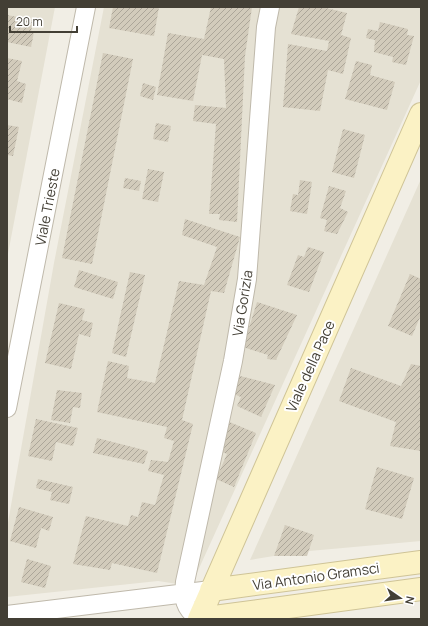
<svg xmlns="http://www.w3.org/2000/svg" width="428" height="626" viewBox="0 0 428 626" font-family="Manrope,sans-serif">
	<defs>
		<pattern id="building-hatch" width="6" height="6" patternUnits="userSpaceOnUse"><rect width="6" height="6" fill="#d2cbbb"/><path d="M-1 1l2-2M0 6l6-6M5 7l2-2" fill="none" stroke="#aca699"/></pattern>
	</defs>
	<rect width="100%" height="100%" fill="#f1eee5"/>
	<!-- residential -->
	<path fill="#e5e1d3" d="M7 7H55L7 259Z
		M104 7H421V80L191 586 158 581 7 597V528L54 263Z
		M421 179V541L298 552 250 560Z"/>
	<!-- building -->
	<path fill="url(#building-hatch)" d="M113 7H159L154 36 109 28Z
		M211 7H252L245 56 237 222 219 220 220 214H209L216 124 193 121 195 105 226 108 224 59 202 55 193 101 157 95 168 33 204 39Z
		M299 7H322L347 13 341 35 351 38 343 74 328 70 320 111 283 107 288 44 327 51 329 41 291 34Z
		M7 15 33 20 31 32H34L31 47 7 42Z
		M380 22 408 29 407 35 414 36 406 65 392 62 393 57 374 52 375 40 366 38 368 29 378 31Z
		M103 53 133 59 92 264 62 258Z
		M7 58 22 61 17 81 26 84 22 103 7 99Z
		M356 61 372 65 370 75 395 82 387 110 345 99Z
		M143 83 156 87 153 100 140 96Z
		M156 123 171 126 168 142 153 139Z
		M7 125 19 127 13 156 7 155Z
		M343 129 365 135 354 178 332 172Z
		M148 169 164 172 158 202 142 199Z
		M125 178 141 181 139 191 123 188Z
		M300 180 312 182 307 214 290 211 293 194 298 195Z
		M329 186 346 191 340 208 348 212 337 234 324 231 327 220 320 218Z
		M185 219 240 237 224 293 211 291 182 420 193 424 157 573 112 563 110 570 73 564 86 516 128 526 131 515 138 517 142 502 155 505 164 475 148 471 151 460 168 462 174 441 164 438 167 427 97 412 108 361 129 366 127 378 155 383 179 281 204 285 217 247 182 235Z
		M308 247 324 252 309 292 287 285 298 255 304 257Z
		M79 270 118 282 113 299 74 287Z
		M130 272 145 275 126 357 112 353Z
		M410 274 421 279V315L412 336 388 326Z
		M257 302 297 315 276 360 267 359 268 355 243 347Z
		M59 303 85 309 82 320 93 323 90 337 79 334 71 369 45 363Z
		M411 364 421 366V451L390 446 396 422 339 401 351 368 401 386Z
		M240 376 275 385 261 417 237 406 241 397 231 393Z
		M57 390 82 393 80 408 73 407 70 423 51 420Z
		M36 419 78 428 73 446 56 442 52 461 28 456Z
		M227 421 256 433 234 487 216 479 227 454 215 449Z
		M97 438 148 451 144 464 93 453Z
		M377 467 414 478 402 519 365 509Z
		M38 479 73 487 69 504 50 500 52 492 36 488Z
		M19 507 53 517 49 531 41 528 36 548 10 541Z
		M285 525 314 535 307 556H274Z
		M27 559 51 566 45 588 21 582Z"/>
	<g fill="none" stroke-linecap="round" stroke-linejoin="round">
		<!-- street casing -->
		<g stroke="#bfb9ab" stroke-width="20">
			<path id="street" d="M7 408 86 7
				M7 615 211 590
				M199 619C184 608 183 599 185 582L233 361 247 279 266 27 270 7"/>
		</g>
		<!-- secondary casing -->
		<g stroke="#cfc497" stroke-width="24">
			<path id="secondary" d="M211 590 421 562
				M199 619 421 114
				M199 619 421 589"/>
		</g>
		<!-- street -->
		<use href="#street" stroke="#fff" stroke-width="18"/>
		<!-- secondary -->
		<use href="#secondary" stroke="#fbf2c5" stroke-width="22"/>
	</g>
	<g text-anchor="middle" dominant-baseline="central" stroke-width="4" stroke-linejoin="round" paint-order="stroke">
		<!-- street labels -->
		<g font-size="14" fill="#433f35" stroke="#fff">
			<text transform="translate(47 207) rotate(-79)">Viale Trieste</text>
			<text transform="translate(242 303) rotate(-81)">Via Gorizia</text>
			<text transform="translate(310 366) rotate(-66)">Viale della Pace</text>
			<text transform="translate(316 576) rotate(-8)">Via Antonio Gramsci</text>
		</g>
	</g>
	<!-- border -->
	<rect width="428" height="626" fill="none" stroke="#433f35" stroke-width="16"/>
	<!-- north arrow -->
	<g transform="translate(400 598) rotate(103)" stroke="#ffffff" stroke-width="3" paint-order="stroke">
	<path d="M0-3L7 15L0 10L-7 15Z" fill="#433f35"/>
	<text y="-6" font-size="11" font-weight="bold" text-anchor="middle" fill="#433f35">N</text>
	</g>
	<!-- scale -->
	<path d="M10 26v6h67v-6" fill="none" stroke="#433f35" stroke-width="2"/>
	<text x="16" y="26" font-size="12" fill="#433f35" stroke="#ffffff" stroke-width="3" paint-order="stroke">20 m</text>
</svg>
